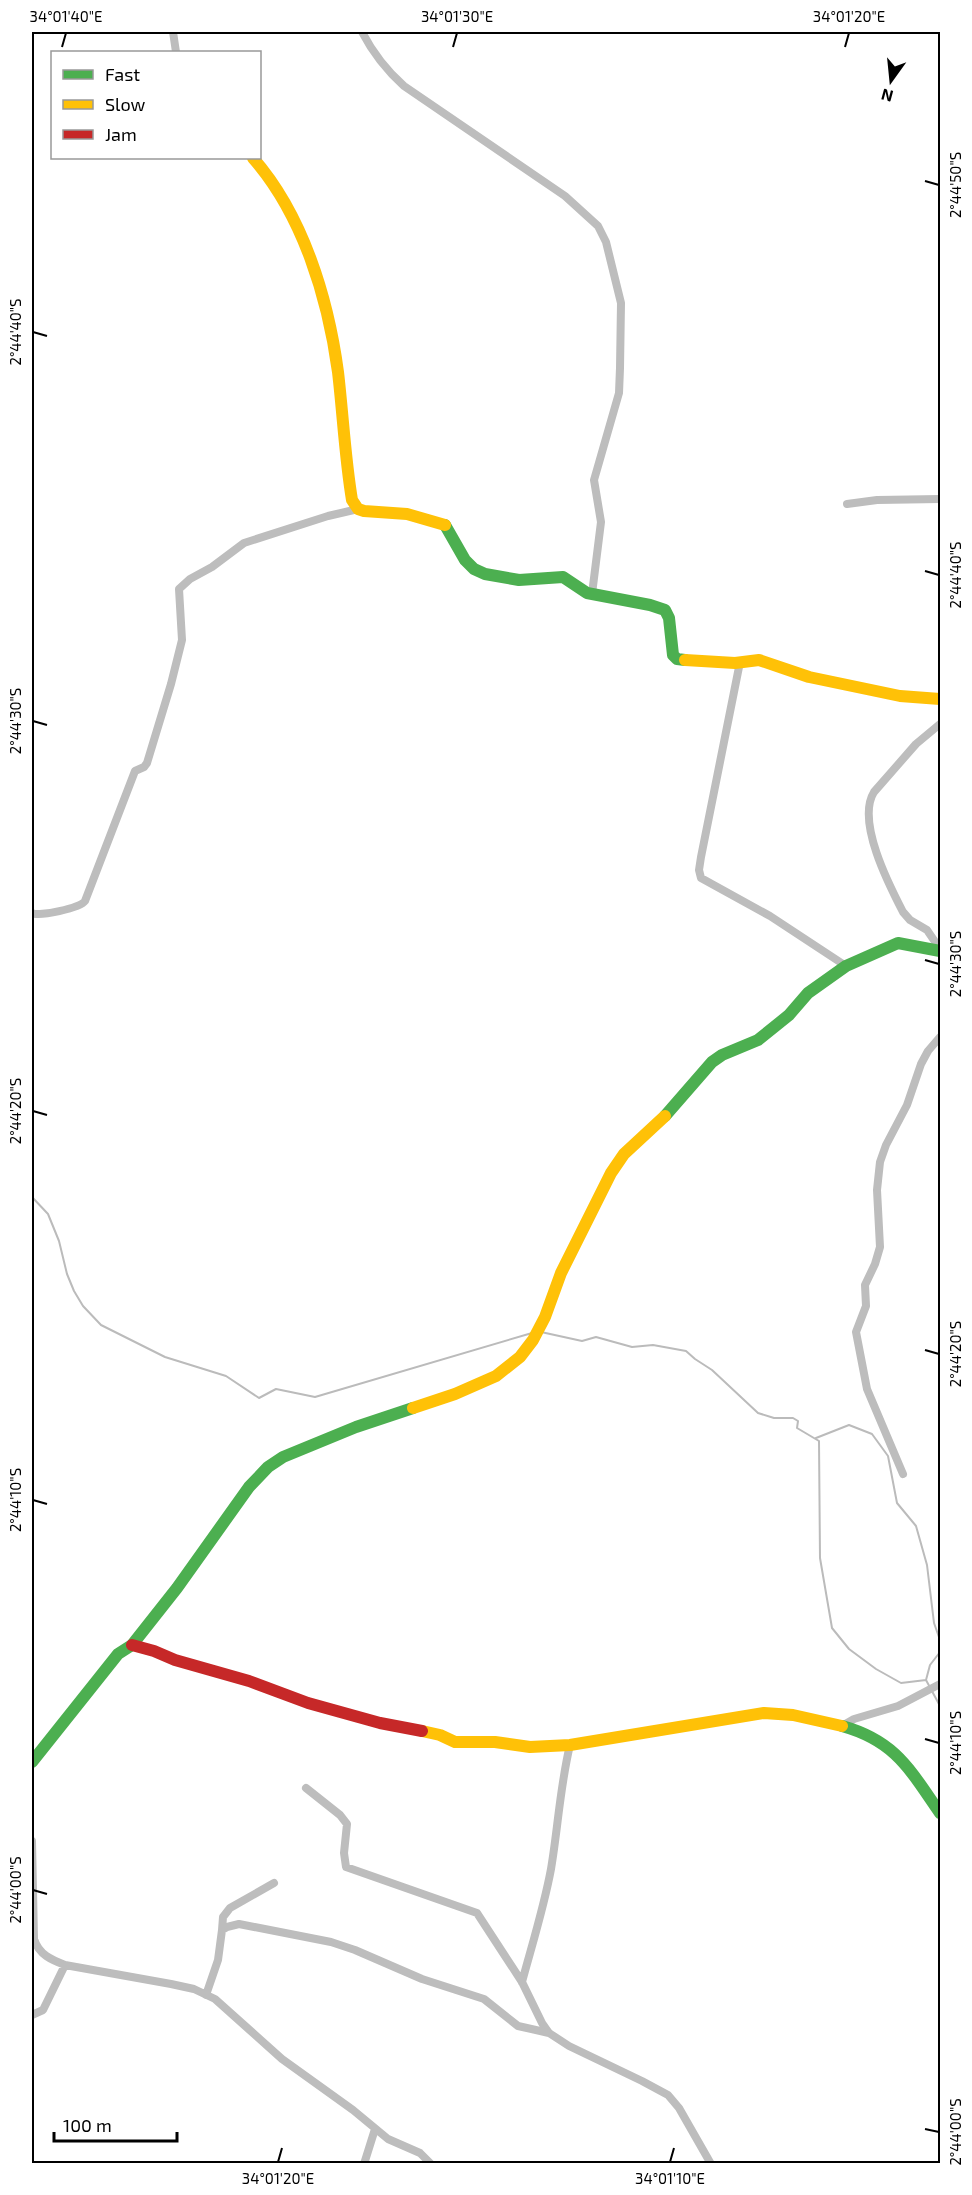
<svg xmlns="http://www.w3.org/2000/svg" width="972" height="2195" viewBox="0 0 972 2195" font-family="'Exo 2',sans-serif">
	<rect width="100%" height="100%" fill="#fff"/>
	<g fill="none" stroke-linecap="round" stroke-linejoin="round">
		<!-- stream -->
		<path stroke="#bbb" stroke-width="2" d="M32 1197 48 1214 59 1241 67 1274 74 1291 83 1306 101 1325 165 1357 226 1376 259 1398 276 1389 315 1397 532 1333
			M541 1332 582 1341 596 1337 632 1347 653 1345 686 1351 695 1359 712 1370 758 1413 774 1418H793L798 1421 797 1428 819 1441 820 1558 832 1628 849 1649 876 1669 901 1683 926 1680 940 1706
			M816 1438 849 1425 872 1434 888 1456 897 1503 916 1526 927 1565 934 1623 940 1640
			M926 1680 930 1665 940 1652"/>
		<!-- street -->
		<path stroke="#bdbdbd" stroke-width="8" d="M173 32 176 52
			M362 32C373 53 386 70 404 86L565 196 598 226 606 242 621 303 620 368 619 393 594 480 601 522 592 594
			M847 504 877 500 940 499
			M740 662 701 857 699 870 701 878 770 916 846 966
			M940 724 916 744 874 792C856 821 889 885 903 912L910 920 927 930 940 949
			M32 913C39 917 80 908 85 901L135 771 144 767 147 763 171 684 182 640 179 589 190 579 212 567 244 543 328 516 358 509
			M903 1474 867 1389 856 1332 866 1306 865 1285 875 1264 880 1247 877 1190 880 1162 886 1145 907 1105 921 1064 928 1051 940 1037
			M842 1726 854 1719 898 1706 940 1684
			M306 1788 340 1815 347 1824 344 1853 346 1867 477 1913 522 1982 542 2023 549 2033 569 2046 642 2081 668 2095 679 2108 711 2164
			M32 1841 34 1939C39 1955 52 1960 65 1965L171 1984 194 1989 215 1999 282 2059 353 2110 388 2139 420 2153 431 2164
			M222 1930 223 1917 230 1908 274 1883
			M522 1982C532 1945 544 1907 551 1869 558 1828 560 1786 570 1745
			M206 1995 218 1960 222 1930 227 1927 239 1924 331 1942 355 1950 422 1979 484 1999 518 2026 549 2033
			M32 2015 43 2010 65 1965
			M364 2164 375 2129"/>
		<!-- fast -->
		<path stroke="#4caf50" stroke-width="12" d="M445 525 465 560 474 569 485 574 519 580 563 577 587 593 650 605 665 610 669 618 673 655 677 659 685 660
			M665 1116 712 1062 722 1055 758 1040 789 1015 808 993 846 966 898 943 940 951
			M842 1726C896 1741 910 1770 940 1813
			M32 1762 118 1654 132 1645 177 1588 249 1487 268 1467 283 1457 356 1427 413 1408"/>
		<!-- slow -->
		<path stroke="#ffc107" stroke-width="12" d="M253 158C303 215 328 298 338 372 343 415 345 458 352 500L358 509 364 511 407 514 445 525
			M685 660 735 663 759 660 809 677 900 696 940 699
			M413 1408 455 1394 496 1376 520 1357 533 1340 545 1317 561 1273 611 1173 624 1154 665 1116
			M422 1731 440 1735 455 1742H495L530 1747 570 1745 764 1713 793 1715 842 1726"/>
		<!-- jam -->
		<path stroke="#c62828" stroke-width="12" d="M132 1645 154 1651 175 1660 249 1681 308 1703 380 1723 422 1731"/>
	</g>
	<!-- ticks -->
	<path fill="none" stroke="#000" stroke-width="2" d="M62 47 66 33M453 47 457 33M845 47 849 33M925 181 939 185M33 332 47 336M925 571 939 575M33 721 47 725M925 960 939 964M33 1111 47 1115M925 1350 939 1354M33 1500 47 1504M925 1739 939 1743M33 1890 47 1894M925 2129 939 2132M278 2162 282 2148M670 2162 674 2148"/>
	<!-- border -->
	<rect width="972" height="2195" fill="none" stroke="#ffffff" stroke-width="66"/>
	<!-- legend -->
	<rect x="51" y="51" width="210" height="108" fill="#ffffff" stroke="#999999" stroke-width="1.5"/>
	<rect x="63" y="70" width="30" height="9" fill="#4caf50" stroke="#999999" stroke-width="1.5"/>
	<text x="105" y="81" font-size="18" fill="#000000">Fast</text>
	<rect x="63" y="100" width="30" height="9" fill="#ffc107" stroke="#999999" stroke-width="1.5"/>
	<text x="105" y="111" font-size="18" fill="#000000">Slow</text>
	<rect x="63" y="130" width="30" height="9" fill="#c62828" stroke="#999999" stroke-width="1.5"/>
	<text x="105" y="141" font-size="18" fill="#000000">Jam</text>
	<!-- north arrow -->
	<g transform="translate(891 81) rotate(195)" stroke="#ffffff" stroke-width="4.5" paint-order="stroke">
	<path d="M0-4.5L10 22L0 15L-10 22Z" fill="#000000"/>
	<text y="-9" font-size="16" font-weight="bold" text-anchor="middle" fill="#000000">N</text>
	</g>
	<!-- scale -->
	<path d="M54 2132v9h123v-9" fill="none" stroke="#000000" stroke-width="3"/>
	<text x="63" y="2132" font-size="18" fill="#000000" stroke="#ffffff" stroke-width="4.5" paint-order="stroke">100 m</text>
	<rect x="33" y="33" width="906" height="2129" fill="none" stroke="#000" stroke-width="2"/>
	<g font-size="15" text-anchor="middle" fill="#000">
		<text x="66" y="22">34°01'40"E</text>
		<text x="457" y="22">34°01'30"E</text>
		<text x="849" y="22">34°01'20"E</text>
		<text transform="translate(956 185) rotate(-90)" y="5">2°44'50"S</text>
		<text transform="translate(16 332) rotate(-90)" y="5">2°44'40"S</text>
		<text transform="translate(956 575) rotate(-90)" y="5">2°44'40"S</text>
		<text transform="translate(16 721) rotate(-90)" y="5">2°44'30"S</text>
		<text transform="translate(956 964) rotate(-90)" y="5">2°44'30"S</text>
		<text transform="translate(16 1111) rotate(-90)" y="5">2°44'20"S</text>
		<text transform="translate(956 1354) rotate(-90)" y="5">2°44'20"S</text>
		<text transform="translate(16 1500) rotate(-90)" y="5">2°44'10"S</text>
		<text transform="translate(956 1743) rotate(-90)" y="5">2°44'10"S</text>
		<text transform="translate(16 1890) rotate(-90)" y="5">2°44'00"S</text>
		<text transform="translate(956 2132) rotate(-90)" y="5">2°44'00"S</text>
		<text x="278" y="2184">34°01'20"E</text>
		<text x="670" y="2184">34°01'10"E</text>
	</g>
</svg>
